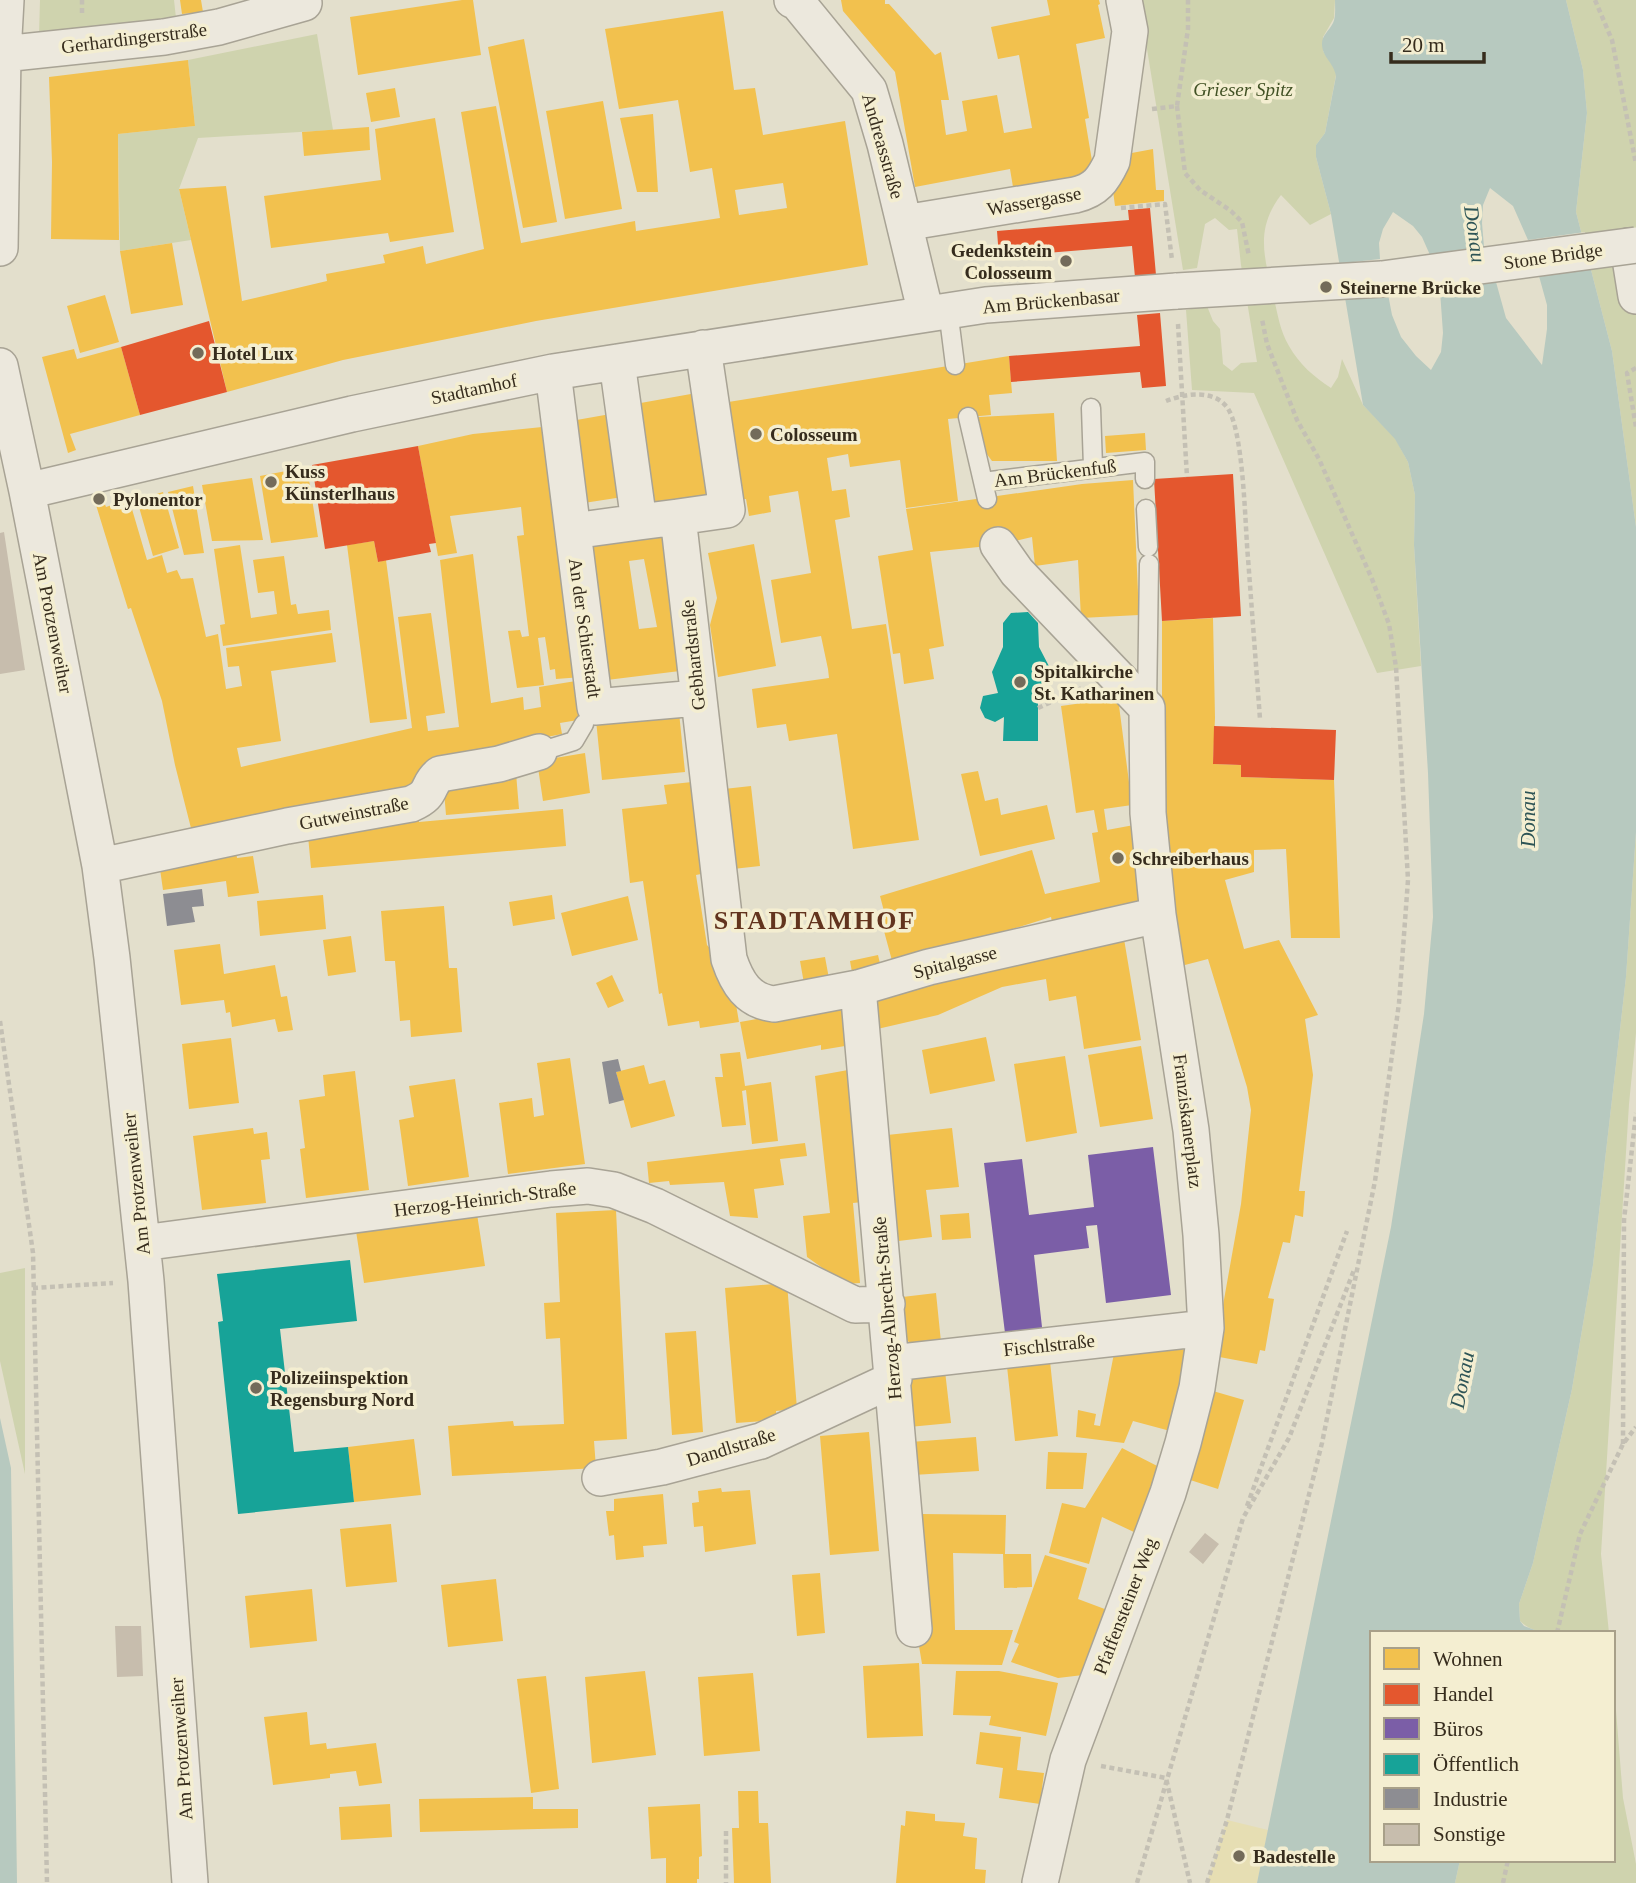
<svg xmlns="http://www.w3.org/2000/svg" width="1636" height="1883" viewBox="0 0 1636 1883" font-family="'Times New Roman',serif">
	<rect width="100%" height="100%" fill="#e3dfcc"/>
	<!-- green -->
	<path fill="#cfd3ae" d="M40 0H174L176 18 39 36Z
		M1139 0H1335L1334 18 1323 37V51L1335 69 1336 75 1325 133 1316 145V157L1331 214 1310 225 1281 195C1254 230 1265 259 1274 299 1278 315 1280 331 1289 346 1299 364 1314 377 1331 388L1338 377 1342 359 1363 405 1395 438 1408 462 1415 495 1414 545 1421 666 1377 673 1254 393 1192 390 1186 310 1207 306 1213 321 1220 329 1223 364 1232 371 1241 363 1257 362 1241 265 1237 229 1229 230 1215 218 1205 224 1197 268 1183 270Z
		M1566 0H1636V527L1612 351 1576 212 1587 113 1583 70Z
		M317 34 333 130 198 138 179 189 191 240 120 251 118 134 195 126 188 60Z
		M1636 832V1033L1629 1104 1601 1554 1609 1633C1583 1633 1540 1641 1520 1621L1519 1604 1533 1563 1572 1389 1593 1265 1626 977Z
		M25 1268V1474L0 1361V1273Z
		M1613 1673 1623 1798 1636 1864V1883H1455L1460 1860H1613Z"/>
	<!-- sand -->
	<path fill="#e6deb3" d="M1227 1820 1268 1830 1257 1883H1207Z"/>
	<!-- water -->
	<path fill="#b7c9bf" d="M1335 0H1566L1583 70 1587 113 1576 212 1612 351 1636 527V832L1626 977 1593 1265 1572 1389 1533 1563 1519 1604 1520 1621 1524 1626 1543 1633H1372V1860H1460L1455 1883H1257L1391 1227 1424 1014 1433 917 1428 773 1414 545 1415 495 1408 462 1395 439 1363 405 1331 214 1316 157V145L1325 133 1336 76C1334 63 1322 57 1322 44 1322 35 1329 31 1333 23 1336 17 1335 7 1335 0Z
		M0 1418 11 1468 17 1883H0Z"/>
	<!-- pier -->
	<path fill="#e3dfcc" d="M1490 188 1513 206 1528 240 1585 232 1594 269 1539 276 1547 305V329L1542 365 1506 318 1496 282 1440 291 1443 333 1441 352 1431 370 1416 356 1401 337 1392 315 1388 294 1341 298 1335 264 1380 259 1379 243 1383 229 1393 212 1413 226 1422 237 1430 255 1484 247 1482 223 1483 205Z"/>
	<!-- homes -->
	<path fill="#f2c14e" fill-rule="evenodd" d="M180 0H201L203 12 182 14Z
		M462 0H473L481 55 358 75 350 17Z
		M841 0H885V4H889L935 55 941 52 949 100H941L946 135 967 131 962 101 997 95 1004 133 1032 128 1019 55 998 59 991 27 1050 15 1047 0H1099L1100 4 1098 5 1105 38 1076 44 1089 118 1085 119 1094 173 1013 187 1010 169 915 187 895 72 843 11Z
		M723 11 734 90 755 88 763 135 845 121 868 265 536 321 343 360 227 392 179 189 226 186 242 301 327 281 326 274 385 263 383 255 423 246 426 264 484 249 461 112 496 106 521 243 635 221 636 231 720 218 712 168 690 172 678 100 619 109 605 29ZM783 183 787 208 739 215 735 190Z
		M524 39 557 222 523 228 488 47Z
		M188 60 195 126 118 134 119 240 51 239 52 162 49 77Z
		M395 88 400 117 371 122 366 93Z
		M603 101 622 209 565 219 546 111Z
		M653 114 658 192H637L620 118Z
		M435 118 454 232 390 242 388 233 271 248 264 196 381 180 375 129Z
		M369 127 370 150 304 156 302 132Z
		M1153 149 1156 190H1164V201L1115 206 1112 183 1121 155Z
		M172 243 183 305 131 314 120 251Z
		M105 295 119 342 80 353 67 306Z
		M121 347 140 415 70 434 76 450 68 453 42 357 74 349 77 359Z
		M1009 356 1012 393 989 395 991 415 948 419 958 501 906 508 900 460 850 467 848 454 827 458 832 491 846 489 850 517 835 520 852 629 886 624 919 840 853 849 837 734 789 741 786 724 757 728 752 689 829 678 828 669 821 636 781 643 771 580 811 573 798 491 769 496 771 512 749 516 746 499 733 501 716 404Z
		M702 392 718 494 652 505 635 404Z
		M616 413 629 496 584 503 571 421Z
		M1054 413 1057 461H992L980 445 978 417Z
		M552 426 582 677 556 679 555 669 550 670 545 637 538 638 544 685 517 688 508 631 520 630 522 637 529 636 517 536 524 535 521 507 450 516 457 553 438 556 418 446 473 434Z
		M1145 433 1146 450 1106 453 1105 436Z
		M307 467 318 537 271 543 260 476Z
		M252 478 263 540 212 541 202 485Z
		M1133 480 1139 615 1081 618 1078 560 1035 566 1032 537 998 545 930 552 944 646 929 649 934 679 904 684 900 653 893 654 878 556 913 550 906 509 1082 484Z
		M193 486 204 553 184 555 168 492Z
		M99 489 106 507 129 499 147 560 162 555 167 573 177 570 181 579 193 578 206 637 218 634 226 689 242 686 239 666 228 667 226 648 332 633 336 662 271 671 281 741 237 748 241 767 412 728 398 617 431 613 445 713 426 716 428 731 459 727 440 560 473 554 491 703 523 697 524 710 541 707 539 687 582 680 598 717 589 729 578 720 560 723 562 734 547 737 548 745 425 786 193 836 175 765 162 701 131 608 128 609 92 492Z
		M163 492 179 548 153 556 137 500Z
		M672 528 688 670 607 680 588 541ZM644 559 657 627 639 629 629 561Z
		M374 541 378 562 386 560 407 719 370 723 347 545Z
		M754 544 776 666 718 677 710 625 717 598 708 553Z
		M240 545 251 618 277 614 274 591 258 593 253 560 284 556 291 605 296 604 298 614 329 610 331 630 223 646 220 625 225 624 214 549Z
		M1213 618 1215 718 1213 764 1241 765V777L1334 780 1340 938H1291L1286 849 1254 850V872L1225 880 1244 949 1279 940 1318 1015 1305 1019 1313 1075 1299 1191H1305L1303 1217 1295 1215 1290 1243 1283 1242 1268 1298 1274 1299 1265 1351 1260 1350 1257 1364 1214 1356 1241 1204 1251 1110 1247 1087 1208 959 1181 966 1162 898V621Z
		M1118 698 1132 805 1104 809 1107 830 1134 825 1146 902 1052 922 1051 917 920 958 894 968 881 920 886 919 880 896 1032 850 1045 894 1100 882 1092 833 1098 832 1094 810 1076 813 1061 706Z
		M679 712 685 772 602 780 596 720Z
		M585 753 590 793 543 801 537 761Z
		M978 771 985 801 998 798 1001 815 1047 805 1055 839 980 856 961 774Z
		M516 773 519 809 446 815 443 779Z
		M692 782 701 874 696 875 707 945 713 952 719 983 732 981 739 1022 700 1028 699 1021 668 1026 662 993 659 994 643 881 630 883 622 809 667 804 664 785Z
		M751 786 760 866 724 870 715 790Z
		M563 809 566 846 311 868 307 825 418 815 419 822Z
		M235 844 237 858 253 856 259 893 228 897 226 881 163 890 158 855Z
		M323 895 326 929 260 936 257 901Z
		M552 895 555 919 513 926 509 902Z
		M628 896 638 940 572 956 561 913Z
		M444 906 449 968H457L462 1032 411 1037 410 1020 400 1021 395 961H385L381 911Z
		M1122 927 1141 1040 1084 1049 1076 996 1049 1001 1046 979 1002 987 938 1015 873 1030 866 990Z
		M351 936 356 972 328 976 323 940Z
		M220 944 224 974 275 965 281 997 287 996 293 1030 278 1032 275 1019 232 1027 230 1012 226 1013 224 1000 181 1005 174 950Z
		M878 955 882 972 853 978 850 961Z
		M825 957 830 984 805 989 800 961Z
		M612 975 624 1001 608 1008 596 983Z
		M854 997 857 1044 821 1050V1045L747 1059 740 1022 797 1012Z
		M986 1037 995 1081 930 1094 922 1050Z
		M231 1038 239 1103 189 1109 182 1044Z
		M1141 1046 1153 1119 1100 1127 1088 1055Z
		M740 1052 745 1086 771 1082 778 1141 752 1144 746 1090 742 1091 746 1125 722 1127 715 1077H723L720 1054Z
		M1065 1056 1077 1133 1026 1142 1014 1064Z
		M570 1058 585 1164 508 1174 499 1103 532 1098 534 1117 544 1115 537 1063Z
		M644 1065 649 1084 665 1080 675 1116 631 1128 616 1072Z
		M859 1068 872 1201 853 1203 860 1283 845 1284 807 1257 803 1216 830 1213 815 1076Z
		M355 1071 369 1190 306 1198 300 1149 305 1148 299 1100 325 1096 323 1075Z
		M455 1079 469 1177 408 1186 399 1120 414 1117 409 1086Z
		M253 1128 254 1134 267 1132 270 1159 261 1160 266 1203 202 1210 193 1136Z
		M952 1128 959 1187 926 1190 932 1237 890 1242 878 1136Z
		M805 1143 807 1156 780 1159 784 1185 754 1189 758 1218 730 1216 724 1182 670 1185 669 1181 649 1183 647 1162Z
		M616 1210 627 1439 594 1441 596 1468 452 1476 448 1426 513 1421 514 1426 564 1424 560 1338 546 1339 544 1303 560 1302 556 1213Z
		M969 1213 971 1238 942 1240 940 1215Z
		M477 1214 485 1266 364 1283 356 1231Z
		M787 1283 797 1409 776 1411 777 1420 736 1423 725 1288Z
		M936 1293 941 1342 910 1343 897 1331 894 1298Z
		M696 1331 703 1432 672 1435 665 1333Z
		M1146 1339 1191 1352 1174 1432 1133 1421 1124 1443 1076 1437 1078 1410 1096 1414 1094 1425 1100 1426 1116 1343Z
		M1049 1352 1058 1436 1015 1441 1006 1357Z
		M945 1371 951 1423 909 1427 903 1376Z
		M1206 1389 1244 1400 1218 1489 1181 1477Z
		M869 1432 879 1551 830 1555 820 1436Z
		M976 1437 979 1471 913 1475 910 1442Z
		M414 1439 421 1495 354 1502 348 1447Z
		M1122 1448 1167 1471 1136 1533 1102 1517 1089 1564 1049 1553 1062 1503 1085 1508Z
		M1048 1452 1087 1453 1083 1489H1046Z
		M721 1488 722 1492 750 1490 756 1544 705 1552 703 1526 694 1527 692 1503 699 1502 698 1491Z
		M663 1494 667 1544 643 1546 644 1557 616 1560 614 1535 609 1536 606 1511H614V1499Z
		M922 1514 1006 1515 1005 1554H1031L1032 1587 1004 1588 1003 1554 953 1553 955 1630H1013L1002 1665 922 1664 918 1640Z
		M391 1524 397 1582 346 1587 340 1529Z
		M1045 1555 1087 1568 1078 1599 1110 1611 1083 1675 1058 1678 1011 1662 1019 1644 1014 1642Z
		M820 1573 825 1633 797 1636 792 1575Z
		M496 1579 503 1641 448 1647 441 1585Z
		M312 1589 317 1641 250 1648 245 1596Z
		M919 1663 923 1736 867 1738 863 1666Z
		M645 1671 656 1755 592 1763 585 1677Z
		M956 1671H999L1058 1683 1046 1736 989 1725 991 1716 953 1715Z
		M753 1673 760 1751 704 1756 698 1677Z
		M546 1676 559 1789 531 1793 517 1679Z
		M307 1712 310 1745 326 1743 327 1749 376 1743 382 1783 359 1786 356 1771 330 1774V1778L273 1785 264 1717Z
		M980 1732 1021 1737 1017 1770 1044 1773 1040 1804 999 1798 1003 1768 976 1764Z
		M738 1791H758L759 1823H768L771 1883H734L732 1828H739Z
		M533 1797V1809H578V1828L420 1832 419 1799Z
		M390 1804 392 1837 341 1840 339 1807Z
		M700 1804 702 1856 699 1857V1879H697V1883H666V1858L651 1859 648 1807Z
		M906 1811 935 1814V1821L965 1823 963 1836 977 1838 975 1869 986 1870 985 1883H896L901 1825 905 1826Z"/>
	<!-- shops -->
	<path fill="#e4572e" d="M1150 208 1156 275 1135 277 1132 246 999 257 997 231 1129 220 1128 210Z
		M1160 313 1166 386 1142 388 1140 372 1011 382 1009 356 1140 346 1137 315Z
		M209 321 227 392 140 415 121 347Z
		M418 446 436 543 429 544 431 552 378 562 374 541 325 549 312 465Z
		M1233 474 1241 616 1162 621 1154 479Z
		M1214 726 1336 730 1334 780 1241 777V765L1213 764Z"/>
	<!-- offices -->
	<path fill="#7b5ea7" d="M1153 1147 1171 1295 1106 1303 1097 1225 1086 1226 1089 1248 1034 1255 1043 1336 1006 1341 984 1163 1022 1159 1029 1215 1094 1207 1088 1155Z"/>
	<!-- public -->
	<path fill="#17a398" d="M1028 612 1038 623 1039 647 1052 672 1038 694V741H1003L1004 717 995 722 985 718 980 708 983 696 998 693 992 672 1003 647V623L1011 613Z
		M350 1260 357 1321 280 1329 294 1452 348 1447 354 1502 238 1514 218 1322 223 1321 217 1274Z"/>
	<!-- industry -->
	<path fill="#8d8d92" d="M202 889 204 906 192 907 195 922 167 926 163 894Z
		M618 1059 621 1071 616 1072 624 1100 609 1104 602 1062Z"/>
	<!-- building -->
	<path fill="#c7bdad" d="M4 532 25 670 0 674V533Z
		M1205 1533 1219 1544 1203 1564 1189 1552Z
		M115 1626H141L143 1676 117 1677Z"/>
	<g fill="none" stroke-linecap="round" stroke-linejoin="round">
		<!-- lane casing -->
		<g stroke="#a8a395" stroke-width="21">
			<path id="lane" d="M948 310 955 365
				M1091 408 1093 467
				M968 417 987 499
				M983 482 1145 462V479
				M1146 509 1148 547
				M1147 707 1149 564
				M539 752 574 741 584 724"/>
		</g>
		<!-- street casing -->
		<g stroke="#a8a395" stroke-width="38">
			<path id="street" d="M792 0 797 2 869 90 885 144 926 314
				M3 54 164 37 219 27 304 3
				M904 223 1075 195C1096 190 1103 180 1112 161L1130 31 1124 0
				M1628 246 1636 296
				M0 248 3 54 6 0
				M703 348 727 510 678 517 729 959C737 983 748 1001 774 1004L858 988 929 967 1158 915
				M617 362 639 522 678 517
				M0 366 27 491 100 866 112 958 146 1281 190 1883
				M553 372 595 707 697 698
				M27 491 352 414 553 372 986 305 1177 291
				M573 531 639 522
				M998 545 1017 572 1147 708 1148 813 1158 915 1191 1130 1201 1235 1206 1328 1197 1388 1183 1443 1168 1493 1068 1760 1040 1883
				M100 866 287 826 411 804C435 794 425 786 440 774L499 764 539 752
				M858 988 914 1629
				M142 1243 551 1189 588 1186 614 1190 655 1206 855 1305 887 1304
				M892 1363 1206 1328
				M600 1478 662 1467 761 1441 894 1379"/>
		</g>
		<!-- path -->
		<path stroke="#c4c0b4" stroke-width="4.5" stroke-dasharray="5 3.5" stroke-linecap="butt" d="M1595 0 1612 40 1636 164
			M82 13V0
			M1177 106 1185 173 1200 190 1231 211 1242 222 1249 256
			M1152 109 1177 106 1188 29V0
			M1121 208 1165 204 1172 260
			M1178 324 1187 477
			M1636 368 1627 373 1636 427
			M1166 401C1184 394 1212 389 1226 406 1244 426 1245 528 1248 558 1252 612 1256 665 1260 719
			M1038 708 1082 688
			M0 1021 33 1253 47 1883
			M33 1288 113 1283
			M1623 1444 1624 1220 1636 1113
			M1247 1506 1347 1231
			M1557 1633 1580 1534 1623 1444 1636 1427
			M1101 1766 1166 1778 1190 1883
			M726 1831V1883
			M1137 1883 1243 1518 1289 1438 1354 1270
			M1207 1883 1227 1820 1322 1443 1375 1181 1399 1003 1408 880 1396 667 1389 624 1372 579 1319 459 1297 420 1267 344 1262 319
			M1503 1883 1508 1860"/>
		<!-- lane -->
		<use href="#lane" stroke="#ece8dd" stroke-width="18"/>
		<!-- street -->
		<use href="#street" stroke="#ece8dd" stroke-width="35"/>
		<!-- street-bridge casing -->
		<g stroke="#a8a395" stroke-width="38" stroke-linecap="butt">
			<path id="street-bridge" d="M1177 291 1382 279 1636 245"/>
		</g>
		<!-- street-bridge -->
		<use href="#street-bridge" stroke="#ece8dd" stroke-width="35"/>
	</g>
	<!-- markers -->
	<g fill="#736b5a" stroke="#f4eed1" stroke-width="2.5">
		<circle cx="1066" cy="261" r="7"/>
		<circle cx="1326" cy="287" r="7"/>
		<circle cx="198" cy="353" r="7"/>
		<circle cx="756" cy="434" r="7"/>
		<circle cx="271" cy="482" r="7"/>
		<circle cx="99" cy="499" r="7"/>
		<circle cx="1020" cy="682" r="7"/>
		<circle cx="1118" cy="858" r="7"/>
		<circle cx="256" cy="1388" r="7"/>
		<circle cx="1239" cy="1856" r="7"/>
	</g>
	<g text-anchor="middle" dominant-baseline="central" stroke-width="7" stroke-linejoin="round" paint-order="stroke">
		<!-- street labels -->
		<g font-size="19" fill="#362c1d" stroke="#f4eed1">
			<text transform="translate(134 38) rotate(-7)">Gerhardingerstraße</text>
			<text transform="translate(883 146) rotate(74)">Andreasstraße</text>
			<text transform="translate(1034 201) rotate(-10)">Wassergasse</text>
			<text transform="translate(1553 256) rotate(-8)">Stone Bridge</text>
			<text transform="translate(1051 301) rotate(-5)">Am Brückenbasar</text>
			<text transform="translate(474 389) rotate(-12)">Stadtamhof</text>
			<text transform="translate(1055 473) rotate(-7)">Am Brückenfuß</text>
			<text transform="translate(53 623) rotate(79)">Am Protzenweiher</text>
			<text transform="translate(585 628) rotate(82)">An der Schierstadt</text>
			<text transform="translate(693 655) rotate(-96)">Gebhardstraße</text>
			<text transform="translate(354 813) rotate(-11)">Gutweinstraße</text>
			<text transform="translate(955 962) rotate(-14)">Spitalgasse</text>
			<text transform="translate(1188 1121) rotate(83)">Franziskanerplatz</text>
			<text transform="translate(136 1184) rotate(-96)">Am Protzenweiher</text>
			<text transform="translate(485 1199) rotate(-7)">Herzog-Heinrich-Straße</text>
			<text transform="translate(887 1308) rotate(-95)">Herzog-Albrecht-Straße</text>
			<text transform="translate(1049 1345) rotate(-6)">Fischlstraße</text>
			<text transform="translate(731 1447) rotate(-17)">Dandlstraße</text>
			<text transform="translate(1125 1606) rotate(-69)">Pfaffensteiner Weg</text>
			<text transform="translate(181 1749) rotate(-94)">Am Protzenweiher</text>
		</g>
		<!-- park labels -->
		<g font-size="19" font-style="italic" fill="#425225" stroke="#f4eed1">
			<text x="1243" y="89">Grieser Spitz</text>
		</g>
		<!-- poi labels -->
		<g font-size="19" font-weight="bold" fill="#362c1d" stroke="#f4eed1" text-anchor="start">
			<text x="1052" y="250" text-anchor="end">Gedenkstein<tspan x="1052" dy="22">Colosseum</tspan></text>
			<text x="1340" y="287">Steinerne Brücke</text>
			<text x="212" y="353">Hotel Lux</text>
			<text x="770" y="434">Colosseum</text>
			<text x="285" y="471">Kuss<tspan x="285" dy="22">Künsterlhaus</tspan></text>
			<text x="113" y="499">Pylonentor</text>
			<text x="1034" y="671">Spitalkirche<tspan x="1034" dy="22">St. Katharinen</tspan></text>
			<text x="1132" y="858">Schreiberhaus</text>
			<text x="270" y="1377">Polizeiinspektion<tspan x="270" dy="22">Regensburg Nord</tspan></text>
			<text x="1253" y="1856">Badestelle</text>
		</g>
		<!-- water labels -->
		<g font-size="21" font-style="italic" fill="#2d5456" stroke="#f4eed1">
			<text transform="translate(1475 234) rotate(82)">Donau</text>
			<text transform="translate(1528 819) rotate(-90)">Donau</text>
			<text transform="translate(1462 1380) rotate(-79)">Donau</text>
		</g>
		<!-- district labels -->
		<g font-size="26" font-weight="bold" letter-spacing="2" fill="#62341e" stroke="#f4eed1">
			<text x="815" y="920">STADTAMHOF</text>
		</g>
	</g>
	<!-- legend -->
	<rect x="1370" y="1631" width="245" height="231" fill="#f4eed1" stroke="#a8a089" stroke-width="2"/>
	<rect x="1384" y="1648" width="35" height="21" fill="#f2c14e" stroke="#a8a089" stroke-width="2"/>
	<text x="1433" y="1666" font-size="21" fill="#362c1d">Wohnen</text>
	<rect x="1384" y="1684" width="35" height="21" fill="#e4572e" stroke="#a8a089" stroke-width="2"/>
	<text x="1433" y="1701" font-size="21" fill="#362c1d">Handel</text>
	<rect x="1384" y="1718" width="35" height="21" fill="#7b5ea7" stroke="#a8a089" stroke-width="2"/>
	<text x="1433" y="1736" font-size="21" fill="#362c1d">Büros</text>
	<rect x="1384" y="1754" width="35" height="21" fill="#17a398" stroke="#a8a089" stroke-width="2"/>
	<text x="1433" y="1771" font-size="21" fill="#362c1d">Öffentlich</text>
	<rect x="1384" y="1788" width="35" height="21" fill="#8d8d92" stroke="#a8a089" stroke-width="2"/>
	<text x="1433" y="1806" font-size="21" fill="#362c1d">Industrie</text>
	<rect x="1384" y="1824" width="35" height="21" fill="#c7bdad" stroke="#a8a089" stroke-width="2"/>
	<text x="1433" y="1841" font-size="21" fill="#362c1d">Sonstige</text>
	<!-- scale -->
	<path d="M1391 52v10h93v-10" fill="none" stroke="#362c1d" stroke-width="3.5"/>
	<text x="1402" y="52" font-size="21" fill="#362c1d" stroke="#f4eed1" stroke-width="5" paint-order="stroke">20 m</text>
</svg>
